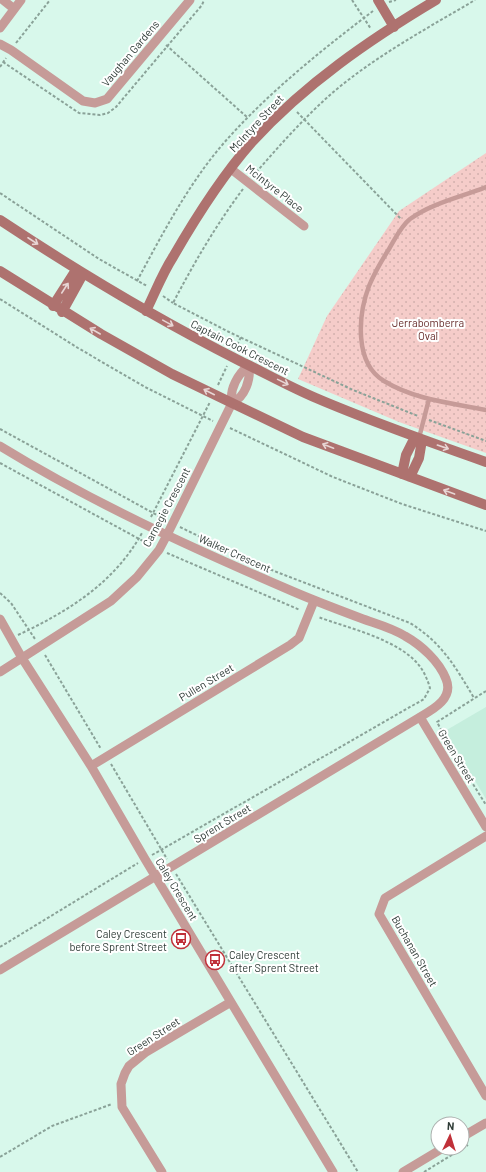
<svg xmlns="http://www.w3.org/2000/svg" width="486" height="1172" viewBox="0 0 486 1172" font-family="Barlow,sans-serif">
	<defs>
		<pattern id="park-dots" width="8" height="8" patternUnits="userSpaceOnUse"><rect width="8" height="8" fill="#f5ccc9"/><path d="M2 2h.1M6 6h.1" fill="none" stroke="#d2b0ad" stroke-width="1.8" stroke-linecap="round"/></pattern>
	</defs>
	<rect width="100%" height="100%" fill="#d8f8eb"/>
	<!-- built -->
	<path fill="#c5eedd" d="M486 707V799L445 731Z"/>
	<!-- park -->
	<path fill="url(#park-dots)" d="M486 153V453L399 422 298 379 327 316 399 211Z"/>
	<g fill="none" stroke-linecap="round" stroke-linejoin="round">
		<!-- path -->
		<path stroke="#8aa298" stroke-width="2" stroke-dasharray="3 2" stroke-linecap="butt" d="M352 0 371 29
			M389 2 396 0
			M16 43 50 0
			M166 45 248 118
			M3 62 79 113 100 115 108 113 116 107 202 5 204 0
			M0 67 6 58
			M297 112 401 219
			M253 176C278 147 303 119 331 94 374 57 426 29 475 0
			M243 189C216 225 194 263 173 303L229 332 353 390 418 416
			M0 193 99 259 147 286
			M137 281C164 231 192 177 231 135 273 89 323 49 373 11
			M163 296 173 303
			M0 299 78 348 145 387 213 421
			M235 349 241 337
			M218 385 227 366
			M429 420 486 441
			M230 428 333 477 402 504 486 531
			M0 429 166 520
			M0 463 152 546
			M151 517 210 402
			M180 527 235 554 274 571 410 623C442 643 455 666 474 698
			M167 553 300 610
			M0 593 11 603 35 639
			M18 635C69 611 114 583 142 533
			M45 655 101 749
			M486 691 437 722 453 752 486 805
			M111 764 167 859
			M152 855 424 699 430 688C428 681 425 674 421 668 402 640 348 628 318 617
			M176 874 358 1172
			M0 947 138 863
			M0 1157 52 1126 112 1104
			M424 1172 468 1145"/>
		<!-- lane -->
		<path stroke="#c69b98" stroke-width="4.5" d="M486 187C461 197 432 203 410 219 401 226 395 239 389 249 382 260 374 274 369 286 358 315 354 363 384 381 415 400 452 403 486 410
			M419 438 429 399"/>
		<!-- street -->
		<path stroke="#c69b98" stroke-width="9" d="M3 0 13 8
			M0 28 21 0
			M0 44 11 50 83 101 95 103 107 99 190 0
			M231 169 304 226
			M232 403C245 397 251 380 249 365
			M0 446C93 503 192 548 292 591 315 601 339 610 363 619 377 624 392 628 405 636 421 645 439 661 446 679 454 698 434 709 420 717L0 970
			M0 619 22 658 91 766 145 859 333 1172
			M0 672 111 601 137 577 159 550 167 535 232 403C229 389 238 374 249 365
			M420 717 486 827
			M91 766 290 645 299 638 314 601
			M486 836 385 898 379 914 486 1096
			M462 1137 486 1123
			M162 1172 122 1107 121 1084 125 1073 129 1066 146 1052 231 1002
			M403 1172 443 1148"/>
		<!-- secondary -->
		<path stroke="#ae726f" stroke-width="10" d="M378 0 394 27
			M0 220C77 271 157 319 240 361 265 373 290 387 316 398 372 422 429 442 486 462
			M0 271 101 334 172 374 232 403 303 437 486 505
			M53 306 76 270
			M146 311C155 293 162 274 173 257 196 217 222 176 252 142 305 84 369 40 436 0
			M62 312 83 274
			M402 474 406 455 415 437
			M410 477 419 458 422 440"/>
	</g>
	<!-- one-way arrows -->
	<defs><path id="oneway-shaft" d="M-6 0H5M1.5-3L5.5 0L1.5 3" fill="none" stroke-width="1.6" stroke-linecap="round" stroke-linejoin="round"/></defs>
	<g stroke="#e7d5d4">
		<use href="#oneway-shaft" transform="translate(33 241) rotate(33)"/>
		<use href="#oneway-shaft" transform="translate(65 288) rotate(-57)"/>
		<use href="#oneway-shaft" transform="translate(168 323) rotate(29)"/>
		<use href="#oneway-shaft" transform="translate(95 331) rotate(-150)"/>
		<use href="#oneway-shaft" transform="translate(283 382) rotate(26)"/>
		<use href="#oneway-shaft" transform="translate(209 392) rotate(-153)"/>
		<use href="#oneway-shaft" transform="translate(328 446) rotate(-159)"/>
		<use href="#oneway-shaft" transform="translate(443 447) rotate(19)"/>
		<use href="#oneway-shaft" transform="translate(449 492) rotate(-160)"/>
	</g>
	<!-- icons -->
	<defs>
		<g id="bus-ring" transform="scale(1)"><circle r="9.5" fill="#fff" stroke="#c03039" stroke-width="1.5"/><path d="M-5-6H5V4H4V6H2V4H-2V6H-4V4H-5ZM-3.5-4V0h7V-4ZM-3.5 1.2v1.5H-2V1.2ZM2 1.2v1.5H3.5V1.2Z" fill="#c03039"/></g>
	</defs>
	<g fill-rule="evenodd">
		<use href="#bus-ring" x="181" y="939"/>
		<use href="#bus-ring" x="215" y="960"/>
	</g>
	<g text-anchor="middle" dominant-baseline="central" stroke-width="4" stroke-linejoin="round" paint-order="stroke">
		<!-- street labels -->
		<g font-size="11" fill="#303d38" stroke="#fff">
			<text transform="translate(130 53) rotate(-50)">Vaughan Gardens</text>
			<text transform="translate(256 123) rotate(-47)">McIntyre Street</text>
			<text transform="translate(275 188) rotate(38)">McIntyre Place</text>
			<text transform="translate(240 347) rotate(27)">Captain Cook Crescent</text>
			<text transform="translate(166 507) rotate(-62)">Carnegie Crescent</text>
			<text transform="translate(235 553) rotate(24)">Walker Crescent</text>
			<text transform="translate(206 682) rotate(-31)">Pullen Street</text>
			<text transform="translate(457 756) rotate(59)">Green Street</text>
			<text transform="translate(222 823) rotate(-31)">Sprent Street</text>
			<text transform="translate(177 889) rotate(59)">Caley Crescent</text>
			<text transform="translate(415 951) rotate(60)">Buchanan Street</text>
			<text transform="translate(153 1036) rotate(-33)">Green Street</text>
		</g>
		<!-- park labels -->
		<g font-size="11" fill="#672d2c" stroke="#fff">
			<text x="428" y="322">Jerrabomberra<tspan x="428" dy="13">Oval</tspan></text>
		</g>
		<!-- poi labels -->
		<g font-size="11" fill="#303d38" stroke="#fff" text-anchor="end">
			<text x="167" y="933">Caley Crescent<tspan x="167" dy="13">before Sprent Street</tspan></text>
			<text x="229" y="954" text-anchor="start">Caley Crescent<tspan x="229" dy="13">after Sprent Street</tspan></text>
		</g>
	</g>
	<!-- north arrow -->
	<g transform="translate(450 1136) rotate(4)"><circle r="19" fill="#ffffff" stroke="#acb1af"/>
	<path d="M0-3L7 15L0 10L-7 15Z" fill="#c03039"/>
	<text y="-6" font-size="11" font-weight="bold" text-anchor="middle" fill="#303d38">N</text>
	</g>
</svg>
